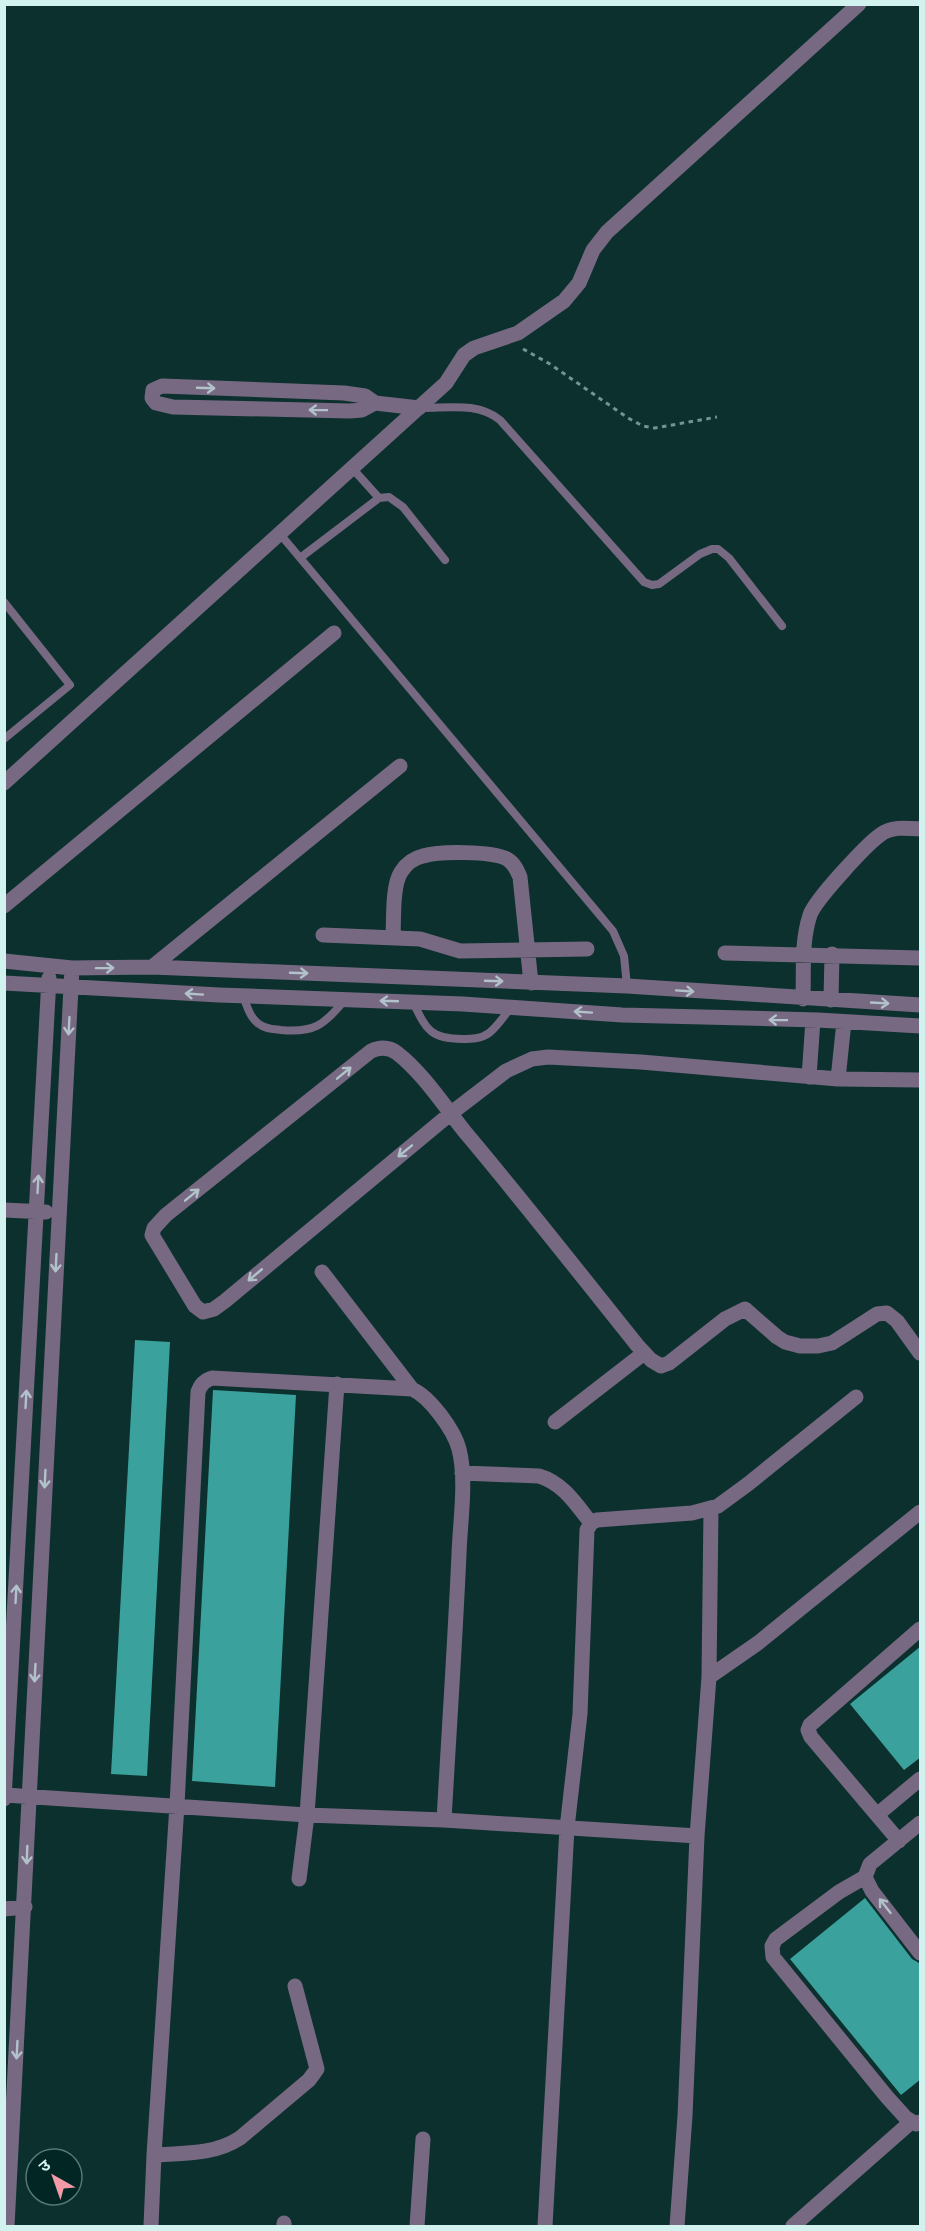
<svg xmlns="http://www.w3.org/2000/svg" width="925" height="2231" viewBox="0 0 925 2231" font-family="Helvetica,'Noto Sans Devanagari',sans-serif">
	<rect width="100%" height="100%" fill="#0c302e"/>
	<!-- building -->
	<path fill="#3aa19c" d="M135 1340 170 1342 147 1776 111 1774Z
		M213 1390 296 1395 275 1787 192 1781Z
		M921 1646V1757L904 1770 850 1704Z
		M865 1898 912 1959 921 1964V2079L901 2095 790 1959Z"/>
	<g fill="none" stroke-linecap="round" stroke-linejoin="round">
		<!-- path -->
		<path stroke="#729492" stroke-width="3" stroke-dasharray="4.5 4.5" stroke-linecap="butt" d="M523 349 550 364 628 418 643 426 655 428 717 417"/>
		<!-- lane -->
		<path stroke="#776982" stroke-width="8" d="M422 408C449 408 478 402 500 420L644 582 652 585 659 584 700 554 712 549H718L729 558 782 626
			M379 498 389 497 403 507 445 560
			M280 534 613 931 624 956 627 986
			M300 558 379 498 352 468
			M4 602 70 685 4 739
			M243 996C247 1006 250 1018 259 1024 265 1029 273 1029 281 1030 314 1033 324 1025 344 1001
			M413 1002C426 1029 430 1039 462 1039 471 1039 481 1039 489 1033 498 1026 504 1016 511 1007"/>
		<!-- street -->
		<path stroke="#776982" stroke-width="15" d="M375 403 362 410 350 411 173 407 156 403 152 398 153 390 162 386 344 393 365 396 375 403 419 408
			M4 783 446 383 464 355 474 348 518 333 564 301 579 283 593 250 607 232 859 4
			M4 906 334 633
			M323 935 420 939 460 951 587 949
			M393 936C394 919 392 886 401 872 406 864 414 858 423 856 439 851 492 851 507 859 514 863 517 870 520 877L531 983
			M725 953 920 958
			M4 961 72 968 152 967 627 986 920 1005
			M152 967 400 766
			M4 983 219 995 463 1004 622 1015 818 1020 920 1026
			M803 999C804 972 801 942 810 915 815 900 866 845 880 835 891 826 907 828 920 829
			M831 1000 832 954
			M809 1077 813 1020
			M838 1079 844 1022
			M920 1080 838 1079 641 1062 548 1057 532 1059 506 1071 450 1114 225 1301 214 1309 203 1312 195 1306 152 1235 154 1228 166 1215 371 1051C380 1047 389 1047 397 1053 422 1072 445 1107 465 1132 524 1202 580 1274 637 1345L651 1360 661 1366 669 1363 725 1319 745 1309 777 1337 785 1342 800 1346H818L832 1343 877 1314 887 1313 897 1321 920 1353
			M4 1210 46 1212
			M322 1272 412 1389
			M555 1422 644 1353
			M462 1473 539 1476C563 1483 576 1504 591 1523
			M709 1677 758 1643 920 1512
			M5 1795 307 1815 444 1820 697 1836
			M4 1799 49 978
			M878 1814 920 1779
			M920 1823 870 1864 865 1877 872 1891 920 1953
			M899 1841 811 1737 808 1730 810 1725 920 1629
			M865 1877 839 1892 776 1939 772 1946 773 1957 887 2097 906 2118 916 2124 920 2122
			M299 1879 307 1815 337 1384
			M4 1909 25 1907
			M154 2155 177 1805 198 1392C201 1384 204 1381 212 1378L412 1389C430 1397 454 1430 459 1449 467 1480 460 1522 459 1554 455 1643 449 1731 444 1820
			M7 2226 72 968
			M151 2226 154 2155C184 2153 214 2155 240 2138L309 2080 317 2069 295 1986
			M284 2226V2223
			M417 2226 423 2139
			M545 2226 567 1828 580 1714 587 1530 591 1523 597 1520 692 1513 718 1506 748 1484 856 1397
			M677 2226 685 2116 697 1836 709 1677 711 1509
			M793 2226 911 2122"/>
	</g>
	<!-- one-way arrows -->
	<defs><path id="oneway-shaft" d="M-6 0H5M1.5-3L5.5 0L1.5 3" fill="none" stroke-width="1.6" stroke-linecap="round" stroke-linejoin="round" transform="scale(1.5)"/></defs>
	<g stroke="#b2c2ca">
		<use href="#oneway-shaft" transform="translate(206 388) rotate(2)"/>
		<use href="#oneway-shaft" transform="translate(318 410) rotate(-179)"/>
		<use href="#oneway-shaft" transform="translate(105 968) rotate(-1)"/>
		<use href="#oneway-shaft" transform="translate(299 973) rotate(2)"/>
		<use href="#oneway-shaft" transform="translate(494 981) rotate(2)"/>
		<use href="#oneway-shaft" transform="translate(685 991) rotate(4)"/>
		<use href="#oneway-shaft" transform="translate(194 994) rotate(-176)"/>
		<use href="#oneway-shaft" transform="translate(389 1001) rotate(-178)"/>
		<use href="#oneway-shaft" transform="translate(880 1003) rotate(3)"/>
		<use href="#oneway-shaft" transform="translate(583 1012) rotate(-176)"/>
		<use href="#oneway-shaft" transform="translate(778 1020) rotate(-179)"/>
		<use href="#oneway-shaft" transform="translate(69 1026) rotate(93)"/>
		<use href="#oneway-shaft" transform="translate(344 1073) rotate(-39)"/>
		<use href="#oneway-shaft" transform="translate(405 1151) rotate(141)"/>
		<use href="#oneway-shaft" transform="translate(38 1184) rotate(-87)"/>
		<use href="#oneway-shaft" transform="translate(192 1195) rotate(-39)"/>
		<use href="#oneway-shaft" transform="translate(56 1263) rotate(93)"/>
		<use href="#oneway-shaft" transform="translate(255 1275) rotate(140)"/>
		<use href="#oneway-shaft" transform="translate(26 1399) rotate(-87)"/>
		<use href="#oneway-shaft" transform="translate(45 1479) rotate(93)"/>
		<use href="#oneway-shaft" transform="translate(16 1594) rotate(-87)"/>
		<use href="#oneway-shaft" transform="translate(35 1673) rotate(93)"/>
		<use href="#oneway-shaft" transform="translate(27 1855) rotate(92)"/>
		<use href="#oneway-shaft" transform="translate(885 1906) rotate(-128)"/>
		<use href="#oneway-shaft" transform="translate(17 2050) rotate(93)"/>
	</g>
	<!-- border -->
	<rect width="925" height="2231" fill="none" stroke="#d2f2f0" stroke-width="12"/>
	<!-- north arrow -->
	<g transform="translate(54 2177) rotate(320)"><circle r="28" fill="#022624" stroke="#557876" stroke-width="1.5"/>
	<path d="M0-4.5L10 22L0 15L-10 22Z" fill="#f39aa7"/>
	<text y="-9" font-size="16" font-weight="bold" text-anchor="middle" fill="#d2f2f0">उ</text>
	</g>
</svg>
